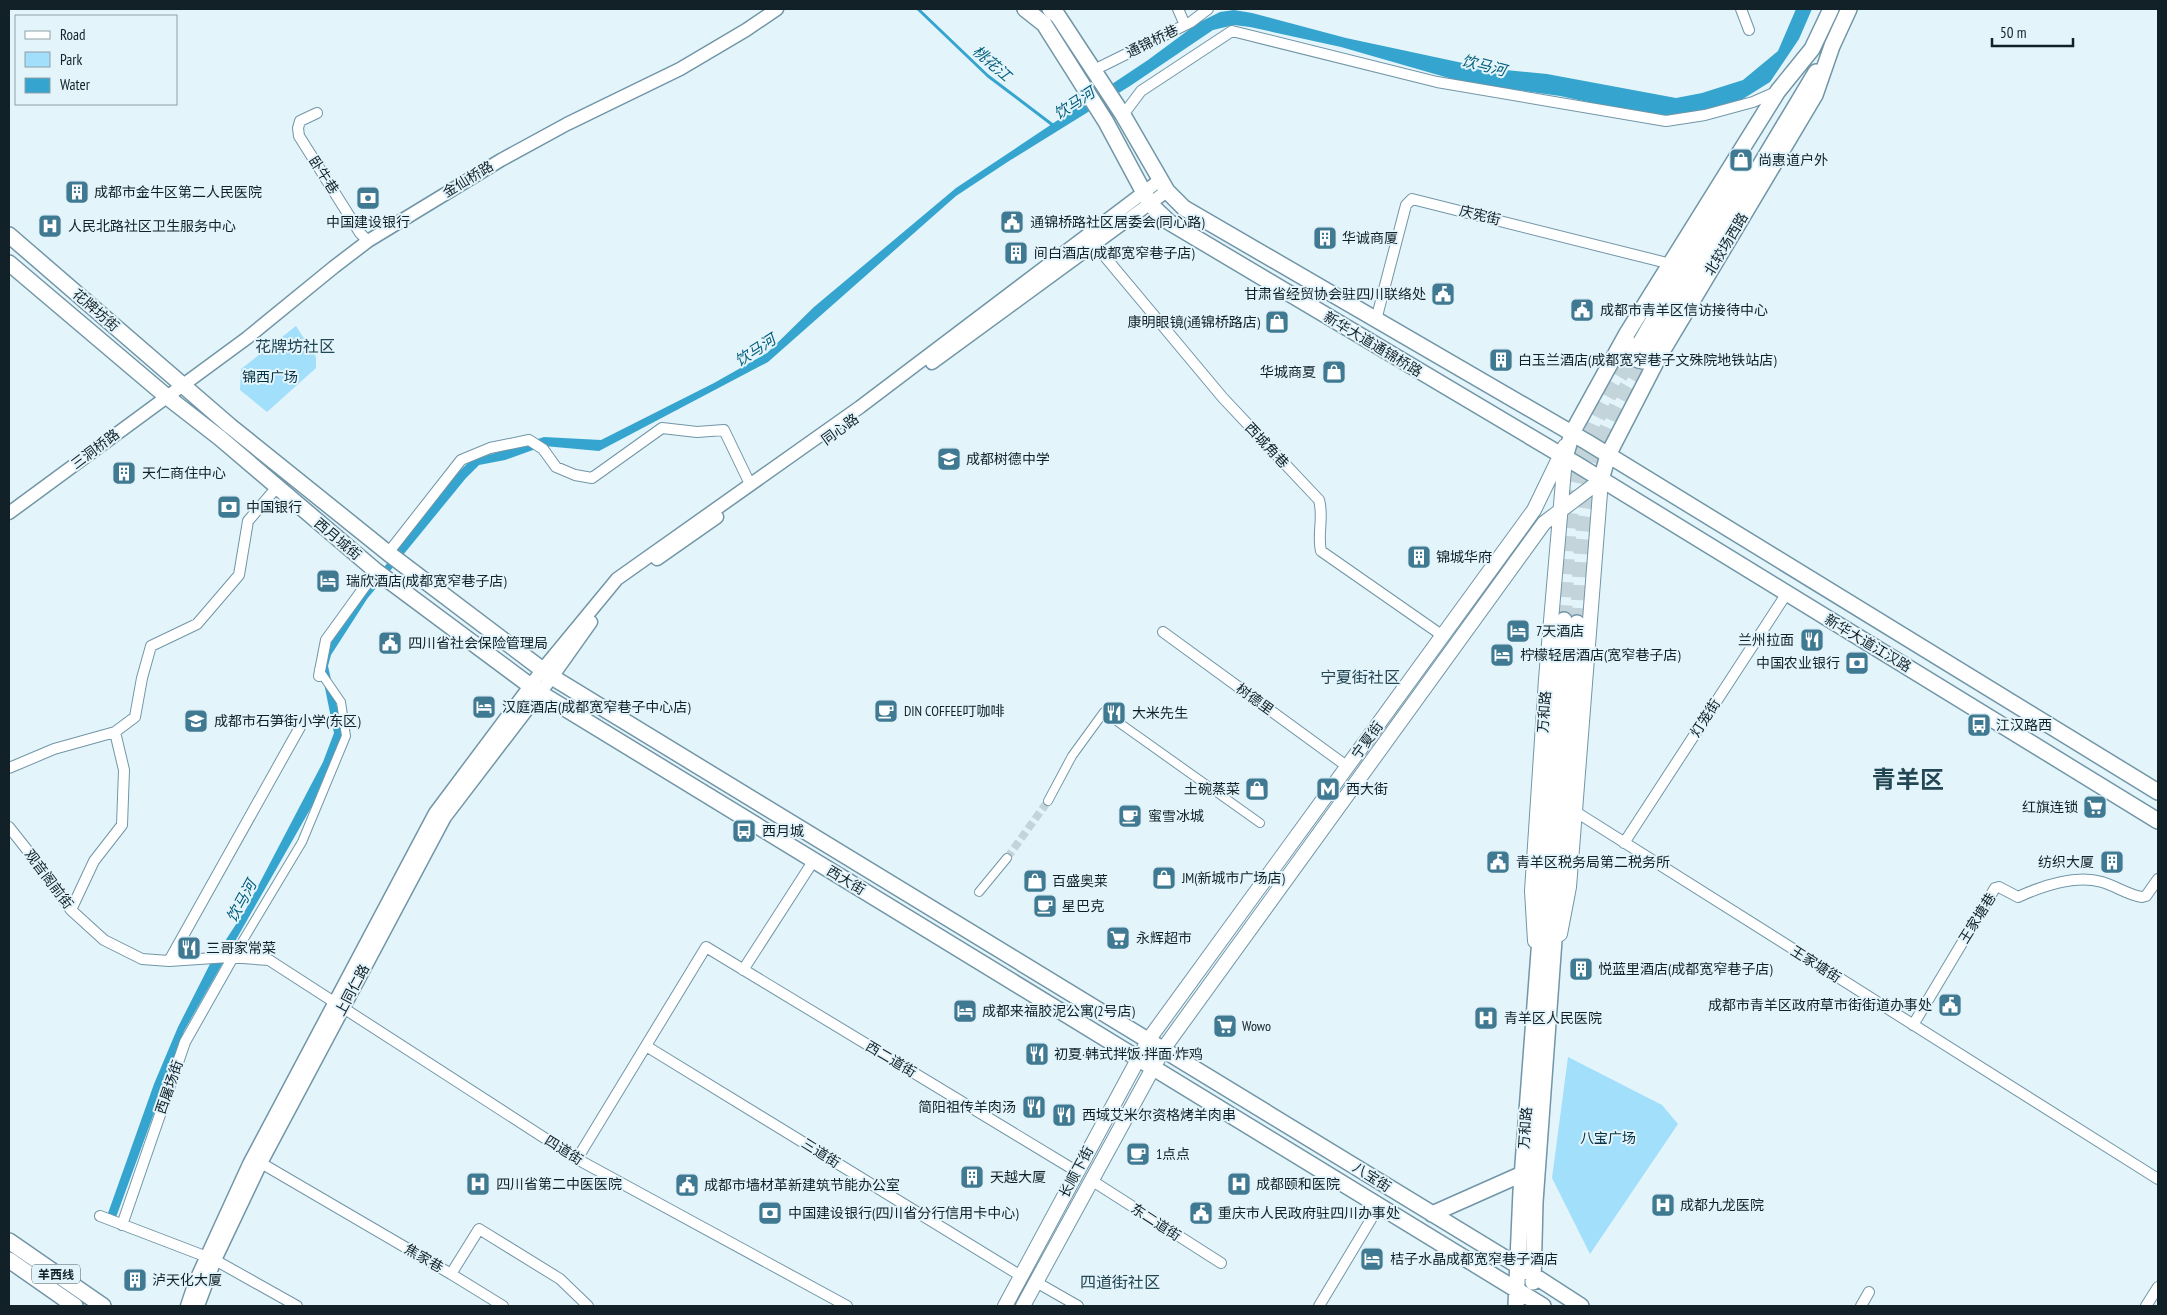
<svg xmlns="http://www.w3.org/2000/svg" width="2167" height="1315" viewBox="0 0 2167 1315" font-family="'PT Sans Narrow','Noto Sans SC',sans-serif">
	<rect width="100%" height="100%" fill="#e4f4fb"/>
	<!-- green -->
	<path fill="#a1dffa" d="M296 326 316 357V368L267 412 240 390 241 369Z
		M1568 1057 1662 1105 1678 1124 1590 1254 1552 1178Z"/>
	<!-- water -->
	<path fill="#35a5cf" d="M1796 9H1812L1799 39 1770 82 1738 102 1696 115 1662 118 1560 96 1466 83 1341 47 1250 27 1234 25 1213 30 1130 86 1009 161 956 196 768 362 599 451 544 446 505 460 479 465 466 478 367 599 331 655 328 666 344 738 324 785 184 1031 115 1220 107 1216 154 1084 178 1027 210 964 246 909 323 762 334 733 324 683 326 645 447 483 470 461 544 437 601 440 714 383 767 353 814 307 956 188 1148 60 1198 23 1220 12 1234 10 1252 13 1346 38 1486 68 1547 74 1676 98 1702 93 1743 80 1778 51Z"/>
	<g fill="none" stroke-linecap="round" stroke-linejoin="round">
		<!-- stream -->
		<path stroke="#35a5cf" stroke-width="3" d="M918 9 988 76 1054 126"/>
		<!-- pedestrian-tunnel -->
		<path stroke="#c4d4db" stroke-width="8" stroke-dasharray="8 4" stroke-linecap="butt" d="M1007 858 1048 801"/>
		<!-- primary-tunnel -->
		<path stroke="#c4d4db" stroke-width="15" stroke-dasharray="15 8" stroke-linecap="butt" d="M1564 620C1568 566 1566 509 1582 458 1594 418 1617 382 1638 346
			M1577 623C1580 580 1580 536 1588 494 1596 449 1615 401 1641 364"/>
		<!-- pedestrian casing -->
		<g stroke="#7196a7" stroke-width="10">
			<path id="pedestrian" d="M1048 801 1072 756 1104 712 1260 823
				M979 892 1007 858
				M233 957 302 842 346 736 341 702 319 670"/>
		</g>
		<!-- minor casing -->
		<g stroke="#7196a7" stroke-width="12">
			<path id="minor" d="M1178 9 1185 25
				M1741 9 1749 30
				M1094 70 1191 22 1208 9
				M317 113 300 121 298 128 299 136 360 233 368 241
				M1123 115 1141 91 1232 31 1437 82 1666 121 1705 115 1753 102 1778 91
				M1091 240 1223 398 1319 500C1324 517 1317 534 1321 551L1443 636
				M1376 320 1406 205 1412 199 1671 264
				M388 553 461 460 490 448 529 440 543 449 556 467 575 475 592 478 662 428 697 432 724 430 750 484
				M1163 632 1348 767
				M319 676 326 640 376 571
				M9 768 54 749 115 732
				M1576 812 2158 1179
				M9 827 39 865 71 910 104 940 142 959 169 961 229 957 269 960 577 1159 847 1306
				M1624 843 1787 593
				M71 910 94 861 122 825 124 770 115 732 135 717 142 678 151 646 197 624 239 575 248 521 277 487
				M169 961 300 727
				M743 970 814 860
				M1913 1025 1995 888 1999 887 2018 897C2042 886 2075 874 2102 882 2116 886 2128 895 2142 897L2146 896 2158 879
				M646 1046 1021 1276
				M577 1159 706 947 1076 1171
				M261 1163 451 1274 479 1229 560 1279 588 1306
				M1091 1180 1221 1263
				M100 1216 215 1260 297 1306
				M122 1225 185 1042 233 957
				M451 1274 503 1306
				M1036 1282 1078 1306
				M1319 1306 1379 1206
				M1861 1306 1869 1292
				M2146 1306 2158 1287"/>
		</g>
		<!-- tertiary casing -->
		<g stroke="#7196a7" stroke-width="15">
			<path id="tertiary" d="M932 363 1167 191
				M9 513 247 338 334 267 368 241 501 160 567 124 680 69 746 30 777 9
				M657 559 717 517
				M187 1306 195 1282 249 1164 435 813 542 670 617 579 860 407 1160 180
				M198 1306 215 1260 261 1163 445 817 552 677 591 622"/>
		</g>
		<!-- secondary casing -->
		<g stroke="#7196a7" stroke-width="16">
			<path id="secondary" d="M1560 934 1569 887 1601 480
				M1535 941 1532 891 1546 679 1565 458
				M1005 1306 1149 1039 1534 510 1565 446
				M1023 1306 1164 1048 1544 523 1601 480"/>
		</g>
		<!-- primary casing -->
		<g stroke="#7196a7" stroke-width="18">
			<path id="primary" d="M1025 9 1044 24 1106 122 1150 204 1169 222 1578 465 2158 821
				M1050 9 1058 16 1123 115 1167 191 1184 208 1587 442 2158 792
				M9 235 230 426 388 553 552 677 1533 1275 1581 1306
				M9 263 166 396 220 438 376 571 540 693 1543 1306
				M1626 335C1627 356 1636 365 1657 360
				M1639 345 1744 164
				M1649 351 1816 72
				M1565 458 1572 433 1626 335 1778 91 1812 49 1831 9
				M1601 480 1608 455 1657 360 1815 95 1832 46 1849 9
				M1432 1214 1522 1174
				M9 1241 103 1306
				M9 1260 75 1306
				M1533 1282 1535 1202 1577 623
				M1516 1306 1521 1191 1564 620"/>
		</g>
		<!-- pedestrian -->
		<use href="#pedestrian" stroke="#fff" stroke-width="8"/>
		<!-- minor -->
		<use href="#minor" stroke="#fff" stroke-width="10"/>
		<!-- tertiary -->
		<use href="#tertiary" stroke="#fff" stroke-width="12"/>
		<!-- secondary -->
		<use href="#secondary" stroke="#fff" stroke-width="14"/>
		<!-- primary -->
		<use href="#primary" stroke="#fff" stroke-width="15"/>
	</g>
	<!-- icons -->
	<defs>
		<g id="shop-square" transform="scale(1.25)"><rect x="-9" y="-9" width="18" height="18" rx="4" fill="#3f7a92" stroke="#e4f4fb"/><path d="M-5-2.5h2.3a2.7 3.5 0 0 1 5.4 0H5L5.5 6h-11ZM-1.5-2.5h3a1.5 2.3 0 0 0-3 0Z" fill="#fff"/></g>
		<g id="building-square" transform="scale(1.25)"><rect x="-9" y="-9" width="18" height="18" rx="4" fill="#3f7a92" stroke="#e4f4fb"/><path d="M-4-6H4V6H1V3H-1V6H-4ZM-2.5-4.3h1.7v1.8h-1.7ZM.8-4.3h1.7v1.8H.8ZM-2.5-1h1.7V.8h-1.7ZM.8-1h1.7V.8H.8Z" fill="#fff"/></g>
		<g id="bank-square" transform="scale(1.25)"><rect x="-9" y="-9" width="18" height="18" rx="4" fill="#3f7a92" stroke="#e4f4fb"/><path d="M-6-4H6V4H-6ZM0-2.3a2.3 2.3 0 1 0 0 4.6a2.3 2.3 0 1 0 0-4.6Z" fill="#fff"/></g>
		<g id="civic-square" transform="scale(1.25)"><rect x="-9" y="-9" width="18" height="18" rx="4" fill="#3f7a92" stroke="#e4f4fb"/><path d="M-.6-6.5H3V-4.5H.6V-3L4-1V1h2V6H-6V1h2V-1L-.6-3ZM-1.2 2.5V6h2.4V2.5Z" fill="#fff"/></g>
		<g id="hospital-square" transform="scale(1.25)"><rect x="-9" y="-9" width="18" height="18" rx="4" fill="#3f7a92" stroke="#e4f4fb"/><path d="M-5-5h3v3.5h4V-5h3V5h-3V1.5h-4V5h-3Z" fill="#fff"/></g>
		<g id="school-square" transform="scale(1.25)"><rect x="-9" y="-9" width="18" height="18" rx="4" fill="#3f7a92" stroke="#e4f4fb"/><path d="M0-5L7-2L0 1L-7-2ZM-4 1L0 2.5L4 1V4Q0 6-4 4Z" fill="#fff"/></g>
		<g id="hotel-square" transform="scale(1.25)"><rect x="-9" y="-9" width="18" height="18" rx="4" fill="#3f7a92" stroke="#e4f4fb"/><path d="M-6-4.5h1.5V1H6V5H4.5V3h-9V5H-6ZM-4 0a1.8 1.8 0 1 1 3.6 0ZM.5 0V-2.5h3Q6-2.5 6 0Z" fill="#fff"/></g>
		<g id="restaurant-square" transform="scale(1.25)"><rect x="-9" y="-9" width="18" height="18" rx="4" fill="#3f7a92" stroke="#e4f4fb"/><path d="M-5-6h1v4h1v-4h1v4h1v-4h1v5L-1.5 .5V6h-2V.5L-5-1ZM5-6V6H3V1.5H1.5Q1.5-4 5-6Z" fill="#fff"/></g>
		<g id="cafe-square" transform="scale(1.25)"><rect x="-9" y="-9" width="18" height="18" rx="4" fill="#3f7a92" stroke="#e4f4fb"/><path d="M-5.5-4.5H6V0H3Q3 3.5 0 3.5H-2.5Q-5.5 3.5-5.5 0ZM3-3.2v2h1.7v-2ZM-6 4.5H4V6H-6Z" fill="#fff"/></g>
		<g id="bus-square" transform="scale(1.25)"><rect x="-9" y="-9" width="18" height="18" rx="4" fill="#3f7a92" stroke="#e4f4fb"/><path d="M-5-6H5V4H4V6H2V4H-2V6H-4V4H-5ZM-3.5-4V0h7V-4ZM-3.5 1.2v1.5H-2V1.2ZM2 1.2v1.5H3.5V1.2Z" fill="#fff"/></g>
		<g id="metro-square" transform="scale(1.25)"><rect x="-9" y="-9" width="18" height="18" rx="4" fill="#3f7a92" stroke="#e4f4fb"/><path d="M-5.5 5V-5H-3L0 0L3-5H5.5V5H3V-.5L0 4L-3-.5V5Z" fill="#fff"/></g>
		<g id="supermarket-square" transform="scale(1.25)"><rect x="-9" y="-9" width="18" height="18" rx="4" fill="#3f7a92" stroke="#e4f4fb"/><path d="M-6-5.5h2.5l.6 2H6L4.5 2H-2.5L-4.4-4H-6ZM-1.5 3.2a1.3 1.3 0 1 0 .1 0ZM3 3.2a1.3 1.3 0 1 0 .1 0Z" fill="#fff"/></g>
	</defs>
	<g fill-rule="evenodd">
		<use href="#shop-square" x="1741" y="160"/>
		<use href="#building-square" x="77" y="192"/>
		<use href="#bank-square" x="368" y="198"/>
		<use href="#civic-square" x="1012" y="222"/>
		<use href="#hospital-square" x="50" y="226"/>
		<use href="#building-square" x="1325" y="238"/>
		<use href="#building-square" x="1016" y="253"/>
		<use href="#civic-square" x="1443" y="294"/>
		<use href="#civic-square" x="1582" y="310"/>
		<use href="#shop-square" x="1277" y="322"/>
		<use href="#building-square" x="1501" y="360"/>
		<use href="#shop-square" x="1334" y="372"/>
		<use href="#school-square" x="949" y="459"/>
		<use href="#building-square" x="124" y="473"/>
		<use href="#bank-square" x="229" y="507"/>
		<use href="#building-square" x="1419" y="557"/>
		<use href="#hotel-square" x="328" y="581"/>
		<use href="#hotel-square" x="1518" y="631"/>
		<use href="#restaurant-square" x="1812" y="640"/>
		<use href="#civic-square" x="390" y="643"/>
		<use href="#hotel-square" x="1502" y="655"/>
		<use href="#bank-square" x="1857" y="663"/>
		<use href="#hotel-square" x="484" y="707"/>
		<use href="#cafe-square" x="886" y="711"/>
		<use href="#restaurant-square" x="1114" y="713"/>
		<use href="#school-square" x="196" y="721"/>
		<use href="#bus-square" x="1979" y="725"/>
		<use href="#shop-square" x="1257" y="789"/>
		<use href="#metro-square" x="1328" y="789"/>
		<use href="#supermarket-square" x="2095" y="807"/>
		<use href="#cafe-square" x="1130" y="816"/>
		<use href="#bus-square" x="744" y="831"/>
		<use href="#civic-square" x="1498" y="862"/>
		<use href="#building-square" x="2112" y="862"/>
		<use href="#shop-square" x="1164" y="878"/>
		<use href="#shop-square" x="1035" y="881"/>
		<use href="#cafe-square" x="1045" y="906"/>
		<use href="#supermarket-square" x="1118" y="938"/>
		<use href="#restaurant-square" x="189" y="948"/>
		<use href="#building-square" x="1581" y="969"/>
		<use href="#civic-square" x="1950" y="1005"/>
		<use href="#hotel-square" x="965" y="1011"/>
		<use href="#hospital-square" x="1486" y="1018"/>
		<use href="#supermarket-square" x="1225" y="1026"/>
		<use href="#restaurant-square" x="1037" y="1054"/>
		<use href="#restaurant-square" x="1034" y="1107"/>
		<use href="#restaurant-square" x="1064" y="1115"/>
		<use href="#cafe-square" x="1138" y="1154"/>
		<use href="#building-square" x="972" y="1177"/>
		<use href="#hospital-square" x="478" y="1184"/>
		<use href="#hospital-square" x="1239" y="1184"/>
		<use href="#civic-square" x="687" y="1185"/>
		<use href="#hospital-square" x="1663" y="1205"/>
		<use href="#bank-square" x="770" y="1213"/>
		<use href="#civic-square" x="1201" y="1213"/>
		<use href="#hotel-square" x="1372" y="1259"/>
		<use href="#building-square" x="135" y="1280"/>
	</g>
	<g text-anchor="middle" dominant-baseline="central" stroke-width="4" stroke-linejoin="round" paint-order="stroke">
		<!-- shield labels -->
		<rect fill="#e4f4fb" stroke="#516067" stroke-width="1" x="32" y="1264.5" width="48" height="19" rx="4"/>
		<g font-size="12" font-weight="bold" fill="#122128">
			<text x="56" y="1274">羊西线</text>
		</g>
		<!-- street labels -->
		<g font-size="14" fill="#122128" stroke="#e4f4fb">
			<text transform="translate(1152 41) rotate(-26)">通锦桥巷</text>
			<text transform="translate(324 175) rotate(57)">卧牛巷</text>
			<text transform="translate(468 179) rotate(-31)">金仙桥路</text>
			<text transform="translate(1480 215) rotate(14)">庆宪街</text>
			<text transform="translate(1726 244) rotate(-59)">北较场西路</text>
			<text transform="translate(96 310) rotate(41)">花牌坊街</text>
			<text transform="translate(1373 344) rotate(31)">新华大道通锦桥路</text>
			<text transform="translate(840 429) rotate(-36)">同心路</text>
			<text transform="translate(1267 445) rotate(47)">西城角巷</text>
			<text transform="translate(95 449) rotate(-37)">三洞桥路</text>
			<text transform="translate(338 539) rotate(40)">西月城街</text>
			<text transform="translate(1868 643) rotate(31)">新华大道江汉路</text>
			<text transform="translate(1255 699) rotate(36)">树德里</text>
			<text transform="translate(1544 712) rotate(-86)">万和路</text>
			<text transform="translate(1705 718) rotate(-57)">灯笼街</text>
			<text transform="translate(1367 740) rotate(-54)">宁夏街</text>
			<text transform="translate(49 879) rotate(53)">观音阁前街</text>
			<text transform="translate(846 880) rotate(31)">西大街</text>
			<text transform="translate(1977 918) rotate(-58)">王家塘巷</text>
			<text transform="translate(1816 964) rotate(32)">王家塘街</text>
			<text transform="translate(352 990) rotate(-62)">上同仁路</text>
			<text transform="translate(891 1059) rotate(31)">西二道街</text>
			<text transform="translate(169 1087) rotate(-71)">西屠场街</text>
			<text transform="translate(1525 1128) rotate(-86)">万和路</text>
			<text transform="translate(564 1150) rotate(32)">四道街</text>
			<text transform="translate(821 1153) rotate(32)">三道街</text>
			<text transform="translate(1076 1172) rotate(-62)">长顺下街</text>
			<text transform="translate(1372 1177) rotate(32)">八宝街</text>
			<text transform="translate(1156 1222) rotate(33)">东二道街</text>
			<text transform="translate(424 1258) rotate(30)">焦家巷</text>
		</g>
		<!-- poi labels -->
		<g font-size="14" fill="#122128" stroke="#e4f4fb" text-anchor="start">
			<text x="1758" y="160">尚惠道户外</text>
			<text x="94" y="192">成都市金牛区第二人民医院</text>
			<text x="368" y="222" text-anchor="middle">中国建设银行</text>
			<text x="1030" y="222">通锦桥路社区居委会(同心路)</text>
			<text x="68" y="226">人民北路社区卫生服务中心</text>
			<text x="1342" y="238">华诚商厦</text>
			<text x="1034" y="253">间白酒店(成都宽窄巷子店)</text>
			<text x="1426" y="294" text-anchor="end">甘肃省经贸协会驻四川联络处</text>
			<text x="1600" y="310">成都市青羊区信访接待中心</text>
			<text x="1260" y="322" text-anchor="end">康明眼镜(通锦桥路店)</text>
			<text x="1518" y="360">白玉兰酒店(成都宽窄巷子文殊院地铁站店)</text>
			<text x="1316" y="372" text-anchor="end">华城商夏</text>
			<text x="966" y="459">成都树德中学</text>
			<text x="142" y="473">天仁商住中心</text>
			<text x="246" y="507">中国银行</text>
			<text x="1436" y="557">锦城华府</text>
			<text x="346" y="581">瑞欣酒店(成都宽窄巷子店)</text>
			<text x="1536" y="631">7天酒店</text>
			<text x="1794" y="640" text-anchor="end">兰州拉面</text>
			<text x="408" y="643">四川省社会保险管理局</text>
			<text x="1520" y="655">柠檬轻居酒店(宽窄巷子店)</text>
			<text x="1840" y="663" text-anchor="end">中国农业银行</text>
			<text x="502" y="707">汉庭酒店(成都宽窄巷子中心店)</text>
			<text x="904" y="711">DIN COFFEE叮咖啡</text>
			<text x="1132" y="713">大米先生</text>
			<text x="214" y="721">成都市石笋街小学(东区)</text>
			<text x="1996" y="725">江汉路西</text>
			<text x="1240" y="789" text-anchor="end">土碗蒸菜</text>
			<text x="1346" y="789">西大街</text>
			<text x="2078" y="807" text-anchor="end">红旗连锁</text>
			<text x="1148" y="816">蜜雪冰城</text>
			<text x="762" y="831">西月城</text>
			<text x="1516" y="862">青羊区税务局第二税务所</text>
			<text x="2094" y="862" text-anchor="end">纺织大厦</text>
			<text x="1182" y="878">JM(新城市广场店)</text>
			<text x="1052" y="881">百盛奥莱</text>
			<text x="1062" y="906">星巴克</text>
			<text x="1136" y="938">永辉超市</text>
			<text x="206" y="948">三哥家常菜</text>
			<text x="1598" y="969">悦蓝里酒店(成都宽窄巷子店)</text>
			<text x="1932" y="1005" text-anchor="end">成都市青羊区政府草市街街道办事处</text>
			<text x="982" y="1011">成都来福胶泥公寓(2号店)</text>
			<text x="1504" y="1018">青羊区人民医院</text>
			<text x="1242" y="1026">Wowo</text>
			<text x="1054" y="1054">初夏·韩式拌饭·拌面·炸鸡</text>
			<text x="1016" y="1107" text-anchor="end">简阳祖传羊肉汤</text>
			<text x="1082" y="1115">西域艾米尔资格烤羊肉串</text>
			<text x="1156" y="1154">1点点</text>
			<text x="990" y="1177">天越大厦</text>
			<text x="496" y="1184">四川省第二中医医院</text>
			<text x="1256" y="1184">成都颐和医院</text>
			<text x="704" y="1185">成都市墙材革新建筑节能办公室</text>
			<text x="1680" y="1205">成都九龙医院</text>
			<text x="788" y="1213">中国建设银行(四川省分行信用卡中心)</text>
			<text x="1218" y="1213">重庆市人民政府驻四川办事处</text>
			<text x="1390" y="1259">桔子水晶成都宽窄巷子酒店</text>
			<text x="152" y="1280">泸天化大厦</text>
		</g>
		<!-- park labels -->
		<g font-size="14" fill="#003041" stroke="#e4f4fb">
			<text x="270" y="377">锦西广场</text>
			<text x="1608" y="1138">八宝广场</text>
		</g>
		<!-- water labels -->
		<g font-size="15" font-style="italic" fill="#005d7a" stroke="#e4f4fb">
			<text transform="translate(992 63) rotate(41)">桃花江</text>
			<text transform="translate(1484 65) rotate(14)">饮马河</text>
			<text transform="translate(1074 103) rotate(-33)">饮马河</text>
			<text transform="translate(755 350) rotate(-33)">饮马河</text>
			<text transform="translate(241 901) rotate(-61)">饮马河</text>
		</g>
		<!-- quarter labels -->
		<g font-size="16" fill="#234655" stroke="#e4f4fb">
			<text x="295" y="346">花牌坊社区</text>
			<text x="1360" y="677">宁夏街社区</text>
			<text x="1120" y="1282">四道街社区</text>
		</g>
		<!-- town labels -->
		<g font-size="24" font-weight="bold" fill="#234655" stroke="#e4f4fb">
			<text x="1908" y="779">青羊区</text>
		</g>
	</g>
	<!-- border -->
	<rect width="2167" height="1315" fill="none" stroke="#122128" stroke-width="20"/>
	<!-- legend -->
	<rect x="15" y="15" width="162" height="90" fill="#e4f4fb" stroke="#90a0a7"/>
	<rect x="25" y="31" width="25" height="8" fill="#ffffff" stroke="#90a0a7"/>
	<text x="60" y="40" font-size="15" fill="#122128">Road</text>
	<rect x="25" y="52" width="25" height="15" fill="#a1dffa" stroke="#90a0a7"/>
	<text x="60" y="65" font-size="15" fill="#122128">Park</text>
	<rect x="25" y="78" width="25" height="15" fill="#35a5cf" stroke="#90a0a7"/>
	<text x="60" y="90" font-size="15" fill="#122128">Water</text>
	<!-- scale -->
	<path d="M1992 38v8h81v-8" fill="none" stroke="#122128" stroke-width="2.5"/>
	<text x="2000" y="38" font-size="15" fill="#122128" stroke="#e4f4fb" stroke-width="4" paint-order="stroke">50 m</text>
</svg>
